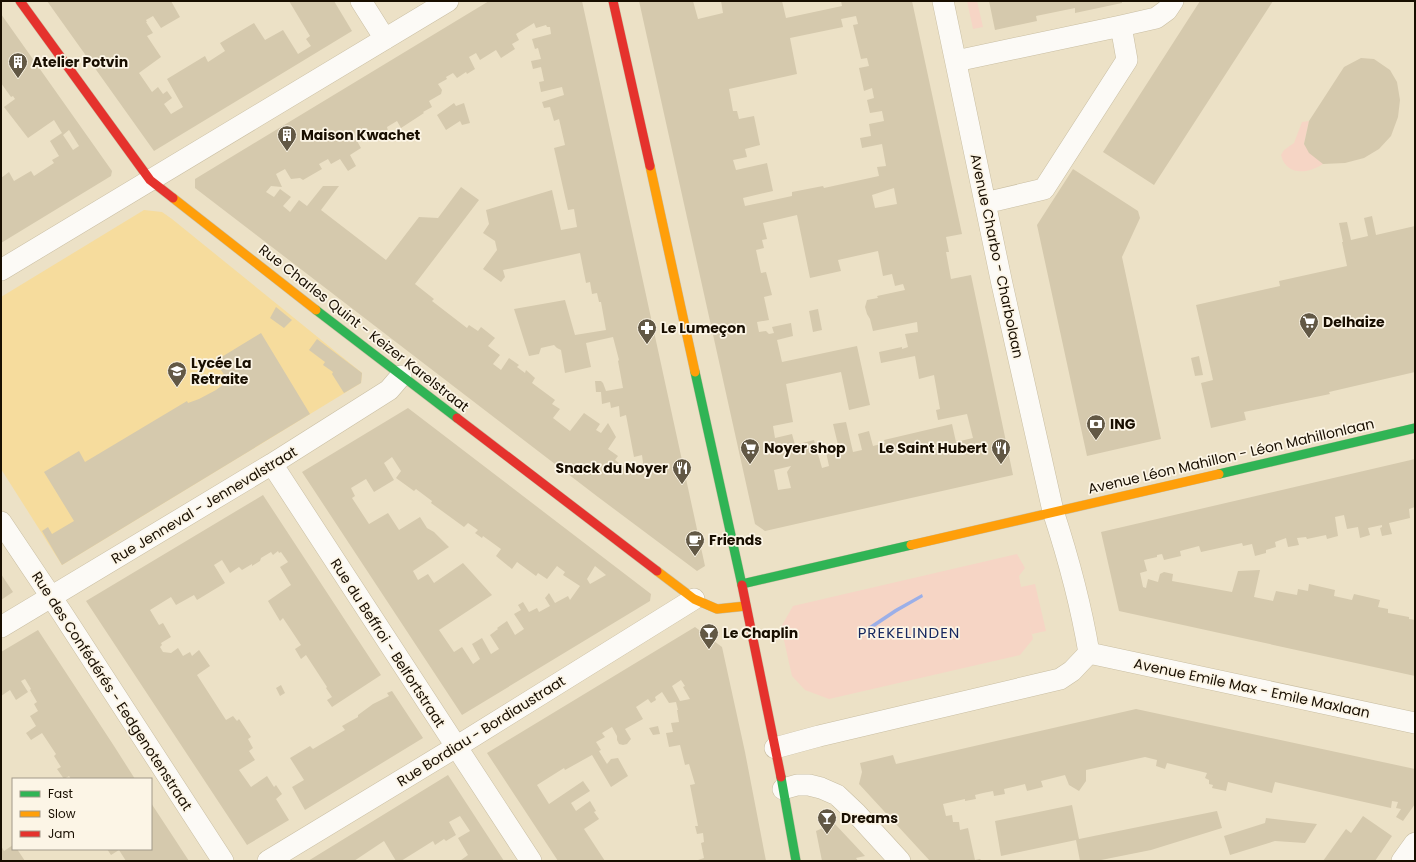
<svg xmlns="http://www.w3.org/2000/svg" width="1416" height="862" viewBox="0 0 1416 862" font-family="Poppins,sans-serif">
	<rect width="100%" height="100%" fill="#ece1c6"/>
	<!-- built -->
	<path fill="#f6dc9d" d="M144 210 162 212 172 219 362 373 361 383 62 565 1 469V297Z"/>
	<!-- green -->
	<path fill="#f6d5c5" d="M967 1H977L983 27 973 29Z
		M1309 121 1304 144 1323 164C1308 174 1286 176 1281 155L1284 150 1294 143 1302 122Z
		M1017 554 1025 568 1019 576 1021 587 1035 584 1046 631 1032 634 1028 619 1033 639 1020 655 829 699 805 690 792 676 781 627 793 606Z"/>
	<!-- water -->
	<path fill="#9bafe8" d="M922 594 923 597 897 612 867 632 865 629 895 609Z"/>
	<!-- building -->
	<path fill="#d5c9ad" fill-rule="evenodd" d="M47 1H171L180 17 161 28 153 16 146 20 147 22H146L153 33 147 36 161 57 139 73 152 92 158 87 163 94 167 91 172 98 164 104 171 114 183 107 167 79 205 56 208 62 225 51 220 43 254 23 265 40 283 30 298 54 311 46 306 39 310 36 289 1H334L352 31 154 151Z
		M489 1H582L705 566 697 571 598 497 195 188V179ZM534 23 536 28 546 25 547 27H550L551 34 532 39 535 49 538 48 541 59 531 61 533 69 541 67 544 81 539 82 541 92 562 87 564 95 542 102 544 108 550 107 554 121 559 119 565 145 554 148 568 210 574 209 577 227 561 230 552 190 486 210 489 224 483 233 495 241 497 250 483 269 501 282 505 277 503 270 580 253 586 283 590 282 592 294 597 293 599 302H601L606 330 575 335 565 300 514 309 529 356 539 354 541 348 554 345 557 348 561 350 565 373 591 367 586 343 613 337 619 360 618 361 623 388 606 391 603 383 601 381H595L596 392H601L602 404 610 402 611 408 619 406 620 417 626 415 634 457 642 455 644 470 637 472 631 463 627 469 615 460 618 456 608 449 616 437 608 423 601 433 596 430 600 424 584 413 570 431 553 418 560 409 552 404 555 400 532 383 535 378 526 370 525 373 517 367 519 365 509 358 501 370 493 364 500 355 488 346 495 338 481 327 478 331 469 325 467 328 432 301 434 299 415 284 479 200 461 187 438 218 419 217 386 260 321 210 339 186H323L307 206 299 200 290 212 283 206 291 197 280 189 274 197 266 192 271 186 282 187 276 174 285 169 291 179 300 178 303 180 322 169 319 164 328 159 331 164 340 159 348 171 356 166 350 155 361 148 357 141 365 136 369 142 388 131 387 127 397 121 401 128 424 113 423 112 432 107 429 101 441 94 442 90 438 84 447 79 446 77 453 73 457 78 466 72 467 74 475 69 469 57 476 53 480 60 496 50 501 58 515 49 512 44 519 40 516 34Z
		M639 1H693L698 19 723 13 721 1H782L786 18 842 6 841 1H912L962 234 946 237 949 252H946L951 279 971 275 1013 475 765 531 755 524ZM856 16 858 24 853 25 861 59 867 58 869 66 859 68 864 91 872 88 874 98 867 100 870 113 882 111 884 121 869 124 871 136 860 138 862 148 882 144 886 166 877 167 879 176 824 188 823 186 792 192V196L745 206 743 198 773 191 767 163 736 170 733 160 747 157 745 149 760 145 754 116 739 119 737 111H733L729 89 797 74 790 38 843 27 841 19ZM894 188 897 204 875 208 872 195ZM797 215 810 278 841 271 838 260 878 251 883 276 892 274 895 286 903 284 905 290 877 296 878 298 867 300 865 307 867 314 870 319 873 331 917 322 918 332 905 334 908 347 902 349V347L879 352 881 363 915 356 919 379 934 375 940 409 936 410 938 420 967 414 973 438 956 442 952 424 884 440 885 443 873 446 869 431 858 434 862 450 853 452 846 422 833 424 839 449 826 452 829 466 822 468 814 440 795 445 792 434 775 438 773 426 793 422 786 384 841 372 849 410 870 405 857 346 782 362 777 340 793 336 791 323 772 327 774 333 769 334 766 331 759 332 757 322 769 320 764 297 772 295 766 272 761 273 756 250 764 248 762 240 767 239 763 223ZM791 466 787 472 791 488 778 490 774 470Z
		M989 1H1122V3L1075 13V8L1036 16 1037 21 995 30Z
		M1200 1H1273L1154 185 1103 152Z
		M1 14 112 171 111 176 1 243V178L9 172 14 181 31 171 34 176 54 163 52 160 59 156 50 141 62 133 54 120 28 138 4 107 15 99 13 96 11 97 1 83ZM69 130 79 146 73 150 63 135Z
		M1361 58 1374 59 1390 70 1397 82 1400 100 1398 117 1391 136 1379 149 1364 158 1345 163 1323 164 1309 153 1304 144 1309 121 1344 67Z
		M454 103 456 106 464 103 470 123 462 125 460 121 446 130 437 115Z
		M1073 169 1138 211 1140 218 1122 257 1161 439 1087 456 1037 225Z
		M1372 216 1376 235 1415 226V372L1329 392 1330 394 1244 412 1246 420 1211 428 1201 383 1213 380 1196 305 1280 286 1279 281 1347 266 1342 242H1343L1339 223 1347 222 1351 240 1368 236 1364 218Z
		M276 307 292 320 284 328 270 318Z
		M818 309 822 330 813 332 809 311Z
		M261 333 310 414 62 565 42 531 48 527 52 534 74 521 44 472 79 451 85 462 187 401 188 403 199 399 216 390 225 383 227 379 215 361Z
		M317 339 362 373 361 383 344 393 332 374 333 372 323 365 325 362 309 350Z
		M1199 356 1203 375 1195 376 1191 358Z
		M408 408 651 594 650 601 462 715 302 472ZM392 457 401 471 396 478 414 491 416 489 432 501 431 503 464 527 468 523 478 530 475 533 482 538 483 536 501 549 496 556 512 569 517 562 536 576 538 573 547 579 557 566 565 572 563 575 580 586 570 600 568 596 555 603 549 593 545 598 550 606 539 612 537 608 529 612 523 602 518 605 521 610 514 614 524 629 515 635 507 621 497 628 498 629 490 635 499 649 491 654 482 638 472 644 480 659 473 664 462 647 454 652 439 630 492 595 463 563 434 583 428 574 418 580 413 571 449 547 434 532 427 528 420 517 399 530 388 513 369 524 352 498 355 496 351 488 366 479 374 492 394 480 384 463ZM595 566 606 575 590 584 587 579Z
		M1415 459V507L1409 509 1410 518 1389 523 1392 534 1382 536 1380 528 1382 527V525L1368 528 1370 535 1360 538 1358 527 1347 529 1344 515 1335 517 1338 536 1327 539 1326 535 1307 539 1306 537 1297 538 1299 545 1288 547 1286 538 1275 542 1276 547 1266 550V553L1255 556 1252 544 1243 546 1242 543 1201 552 1199 546 1180 551 1181 556 1164 560 1162 554 1157 555V557L1144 560 1147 571 1140 573 1143 587 1146 588 1148 579 1158 582 1160 574 1164 572 1173 574 1172 581 1232 592 1238 571 1260 570 1254 597 1273 601 1276 591 1297 595 1298 589 1308 591 1309 584 1335 590 1334 596 1352 600 1354 594 1380 600 1378 607 1388 609V613L1409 617V619L1415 620V676L1119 611 1101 532Z
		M263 495 381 675 332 707 327 700 332 697 326 688 327 687 306 655 301 659 295 649 301 645 283 618 280 621 268 601 291 585 280 567 288 562 281 552 279 553 278 551 273 555 271 552 261 558 260 561 252 566V564L242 570 239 567 230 573 222 560 214 565 225 583 197 600 194 595 176 605 171 597 150 610 159 625 163 623 171 637 161 643 162 645 160 647 163 652 171 653 178 648 183 656 190 652 192 656 199 650 210 666 197 675 226 720 233 716 237 721 239 719 251 737 248 739 253 748 249 751 255 760 239 770 251 787 267 776 274 787 276 785 282 794 276 799 289 820 247 845 86 601Z
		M1 574 13 592 1 600Z
		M695 627 722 647 745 752 766 861H699L698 860 704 858 701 843 704 842 703 833 697 834 695 826H698L690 785 695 784 689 764 685 765 680 745 669 747 666 733 673 732 671 723 679 722 677 710H678L676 702 669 703 662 692 655 697 656 700 651 703 648 699 636 707 643 719 625 729 631 739 627 744 623 745 619 744 617 740V736L612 727 602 733 605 737 596 742 601 750 599 751 607 764 611 759 618 758 628 776 611 787 592 755 565 770 564 768 537 785 549 804 583 781 590 791 571 803 576 811 590 801 596 811 594 812 599 819 584 829 605 861H558L487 753ZM681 680 685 686 683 687 690 699 680 701 672 686Z
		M38 630 114 746 135 779H71L69 776 64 779 57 769 61 767 54 756 56 754 42 733 31 740 26 733 36 726 30 716 38 711 34 704 37 702 30 690 31 689 25 679 21 681 28 692 16 700 10 690 1 696V652Z
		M281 685 285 693 280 696 276 688Z
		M392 691 423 738 305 810 292 787 304 780 290 758 310 746 313 749 345 730 342 726 358 717V715L373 704 389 696 387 693Z
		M1136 709 1415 769V804L1403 821 1396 817 1401 809 1396 808 1398 802 1392 801 1391 808 1275 782 1272 793 1228 782 1226 791 1212 788 1213 785 1209 784V780L1205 778 1207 773 1167 763 1165 769 1156 766 1157 760 1145 757 1086 770V781L1079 791 1069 785 1065 775 1041 781 1043 787 1027 791 1025 784 1004 789 1005 794 994 796 993 791 983 793 975 795 976 799 965 801V799L943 804 946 816 952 815 953 822H959L960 830 968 828 975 860 980 859 982 861H930L859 784 862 772 860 763 893 755 896 764Z
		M658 726 660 734 653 735 649 728Z
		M448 775 504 861H461V860L468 855 458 838 470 831 460 816 449 822 456 835 446 841 444 839 435 845 433 841 401 861H396L384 841 354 861H308Z
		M151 803 174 838 189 861H126L119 850 111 855 107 849H151Z
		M1072 805 1079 839 1217 811 1222 828 1151 850 1096 861H1080L1076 840 1001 856 995 821Z
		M1363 816 1392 836 1375 861H1323L1346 829 1351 833Z
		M1266 818 1317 824 1305 843 1275 841 1230 855 1224 836 1265 823Z
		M834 823 865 856 856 858 858 861H822L816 831Z
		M13 845V849H17L25 861H1V846L4 851Z"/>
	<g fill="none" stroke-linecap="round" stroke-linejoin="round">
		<!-- street casing -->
		<g stroke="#c9bea2" stroke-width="22">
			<path id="street" d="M361 1 385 39
				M943 1 1002 284 1053 511C1068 557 1081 605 1089 653
				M956 61 1121 26 1156 18 1167 10 1173 1
				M985 203 1044 189 1127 60 1121 26
				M1 270 448 1
				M272 464 531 861
				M1 522 62 613 223 861
				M1 627 272 464 389 390 401 376
				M1089 653 1415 723
				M775 748 819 736 1060 679 1072 671 1089 653
				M783 789 797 785H809L821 788 837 795 856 813 900 861
				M268 861 456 747 694 599
				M1402 861 1415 843"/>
		</g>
		<!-- fast casing -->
		<g stroke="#c9bea2" stroke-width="10">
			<path id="fast" d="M316 310 457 418
				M695 372 742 585
				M1219 474 1415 428
				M742 584 911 545
				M781 777 796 861"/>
		</g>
		<!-- slow casing -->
		<g stroke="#c9bea2" stroke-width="10">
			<path id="slow" d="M650 166 695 372
				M173 198 316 310
				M911 545 1219 474
				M657 571 694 599 717 609 746 606"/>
		</g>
		<!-- jam casing -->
		<g stroke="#c9bea2" stroke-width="10">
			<path id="jam" d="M20 1 150 180 173 198
				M613 1 650 166
				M457 418 657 571
				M742 585 781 777"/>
		</g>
		<!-- street -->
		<use href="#street" stroke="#fcfaf6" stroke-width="21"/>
		<!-- fast -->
		<use href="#fast" stroke="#30b455" stroke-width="9"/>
		<!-- slow -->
		<use href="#slow" stroke="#ff9f0a" stroke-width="9"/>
		<!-- jam -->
		<use href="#jam" stroke="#e5322d" stroke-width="9"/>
	</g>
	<!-- icons -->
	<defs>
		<g id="building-pin" transform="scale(1)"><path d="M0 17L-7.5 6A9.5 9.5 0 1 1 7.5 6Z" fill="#625845" stroke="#fcf5e6"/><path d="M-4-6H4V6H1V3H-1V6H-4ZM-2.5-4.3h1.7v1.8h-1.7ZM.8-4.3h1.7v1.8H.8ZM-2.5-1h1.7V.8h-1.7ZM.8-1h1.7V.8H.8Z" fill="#fff"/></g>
		<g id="supermarket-pin" transform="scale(1)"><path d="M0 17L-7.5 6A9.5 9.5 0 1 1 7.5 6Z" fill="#625845" stroke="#fcf5e6"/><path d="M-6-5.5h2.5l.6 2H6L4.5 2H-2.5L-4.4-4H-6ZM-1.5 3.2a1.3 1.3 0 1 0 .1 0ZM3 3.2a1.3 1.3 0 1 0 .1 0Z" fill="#fff"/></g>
		<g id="pharmacy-pin" transform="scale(1)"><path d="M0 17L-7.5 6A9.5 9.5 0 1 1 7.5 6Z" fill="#625845" stroke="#fcf5e6"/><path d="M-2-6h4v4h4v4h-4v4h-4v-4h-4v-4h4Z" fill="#fff"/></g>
		<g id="school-pin" transform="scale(1)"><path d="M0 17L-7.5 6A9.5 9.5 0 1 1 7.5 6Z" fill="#625845" stroke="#fcf5e6"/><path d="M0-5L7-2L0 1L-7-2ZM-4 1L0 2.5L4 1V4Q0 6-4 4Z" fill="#fff"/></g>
		<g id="bank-pin" transform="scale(1)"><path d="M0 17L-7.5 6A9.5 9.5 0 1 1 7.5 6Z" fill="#625845" stroke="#fcf5e6"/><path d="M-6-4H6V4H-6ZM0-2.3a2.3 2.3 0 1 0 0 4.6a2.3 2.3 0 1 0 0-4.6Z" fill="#fff"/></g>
		<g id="restaurant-pin" transform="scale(1)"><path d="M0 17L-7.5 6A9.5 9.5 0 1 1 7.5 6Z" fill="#625845" stroke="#fcf5e6"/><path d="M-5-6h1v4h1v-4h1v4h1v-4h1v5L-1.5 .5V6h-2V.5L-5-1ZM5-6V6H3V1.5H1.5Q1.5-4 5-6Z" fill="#fff"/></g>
		<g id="cafe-pin" transform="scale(1)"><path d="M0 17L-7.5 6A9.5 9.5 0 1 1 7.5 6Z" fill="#625845" stroke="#fcf5e6"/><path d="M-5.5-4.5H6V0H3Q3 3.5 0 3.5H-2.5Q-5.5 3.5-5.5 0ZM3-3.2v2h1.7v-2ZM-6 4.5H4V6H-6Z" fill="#fff"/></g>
		<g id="bar-pin" transform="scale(1)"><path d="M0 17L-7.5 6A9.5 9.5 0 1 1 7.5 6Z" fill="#625845" stroke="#fcf5e6"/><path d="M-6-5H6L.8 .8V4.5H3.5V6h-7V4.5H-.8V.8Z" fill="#fff"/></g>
	</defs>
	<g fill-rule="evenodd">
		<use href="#building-pin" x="18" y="62"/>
		<use href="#building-pin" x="287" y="135"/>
		<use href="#supermarket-pin" x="1309" y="322"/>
		<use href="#pharmacy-pin" x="647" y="328"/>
		<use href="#school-pin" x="177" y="371"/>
		<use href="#bank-pin" x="1096" y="424"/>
		<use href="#supermarket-pin" x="750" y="448"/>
		<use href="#restaurant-pin" x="1001" y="448"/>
		<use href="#restaurant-pin" x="682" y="468"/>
		<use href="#cafe-pin" x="695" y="540"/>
		<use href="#bar-pin" x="709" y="633"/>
		<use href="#bar-pin" x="827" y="818"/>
	</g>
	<g text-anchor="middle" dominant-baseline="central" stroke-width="3.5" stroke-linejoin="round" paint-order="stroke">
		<!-- poi labels -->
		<g font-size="14" font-weight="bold" fill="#180e00" stroke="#fcf5e6" text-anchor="start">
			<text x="32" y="62">Atelier Potvin</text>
			<text x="301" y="135">Maison Kwachet</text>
			<text x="1323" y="322">Delhaize</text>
			<text x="661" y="328">Le Lumeçon</text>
			<text x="191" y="363">Lycée La<tspan x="191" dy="16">Retraite</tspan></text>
			<text x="1110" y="424">ING</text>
			<text x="764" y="448">Noyer shop</text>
			<text x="987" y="448" text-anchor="end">Le Saint Hubert</text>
			<text x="668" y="468" text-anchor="end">Snack du Noyer</text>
			<text x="709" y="540">Friends</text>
			<text x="723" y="633">Le Chaplin</text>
			<text x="841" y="818">Dreams</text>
		</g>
		<!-- street labels -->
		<g font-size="14" fill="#180e00" stroke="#fcf5e6">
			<text transform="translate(997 256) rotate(78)">Avenue Charbo - Charbolaan</text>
			<text transform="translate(364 328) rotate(38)">Rue Charles Quint - Keizer Karelstraat</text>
			<text transform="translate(1231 456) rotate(-13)">Avenue Léon Mahillon - Léon Mahillonlaan</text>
			<text transform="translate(204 505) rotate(-31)">Rue Jenneval - Jennevalstraat</text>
			<text transform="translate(388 643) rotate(57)">Rue du Beffroi - Belfortstraat</text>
			<text transform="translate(1252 688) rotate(12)">Avenue Emile Max - Emile Maxlaan</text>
			<text transform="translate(112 691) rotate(57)">Rue des Confédérés - Eedgenotenstraat</text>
			<text transform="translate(481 731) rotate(-32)">Rue Bordiau - Bordiaustraat</text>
		</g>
		<!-- neighbourhood labels -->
		<g font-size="15" letter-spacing="1" fill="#182960" stroke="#fcf5e6">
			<text x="909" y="632">PREKELINDEN</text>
		</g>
	</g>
	<!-- border -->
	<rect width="1416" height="862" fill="none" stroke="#180e00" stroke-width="4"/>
	<!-- legend -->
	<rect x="12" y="778" width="140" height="72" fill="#fcf5e6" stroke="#a1998a"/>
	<rect x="20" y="791" width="20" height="6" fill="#30b455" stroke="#a1998a"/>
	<text x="48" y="798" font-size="12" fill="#180e00">Fast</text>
	<rect x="20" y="811" width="20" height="6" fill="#ff9f0a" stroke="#a1998a"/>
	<text x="48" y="818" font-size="12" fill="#180e00">Slow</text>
	<rect x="20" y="831" width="20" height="6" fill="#e5322d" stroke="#a1998a"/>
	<text x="48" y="838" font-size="12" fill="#180e00">Jam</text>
</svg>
